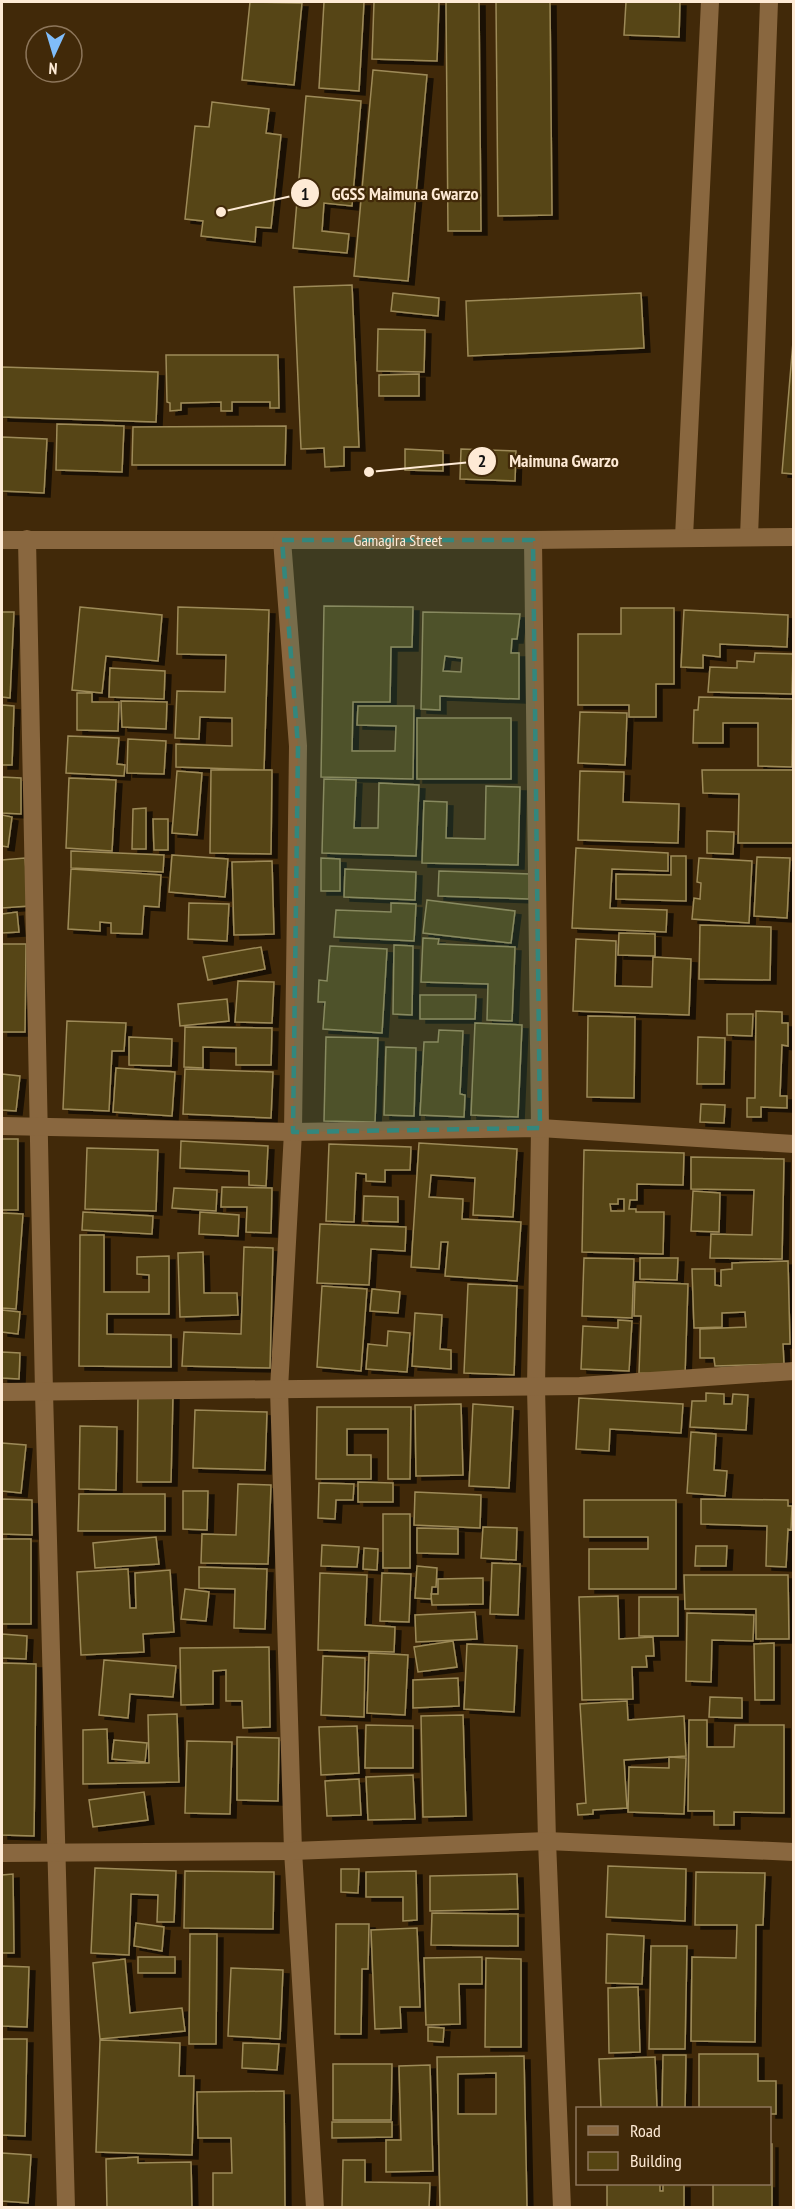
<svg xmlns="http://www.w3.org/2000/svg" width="795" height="2209" viewBox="0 0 795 2209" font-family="'PT Sans Narrow',sans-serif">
	<defs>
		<filter id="shadow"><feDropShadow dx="6" dy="4" stdDeviation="0" flood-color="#0009"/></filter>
	</defs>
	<rect width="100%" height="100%" fill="#412909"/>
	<!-- building -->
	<path fill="#564512" stroke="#9d8a59" stroke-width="1.5" fill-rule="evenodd" filter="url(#shadow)" d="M250 2 302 3 294 85 242 80Z
		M324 2H364L359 91 319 88Z
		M374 2H439L437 61 372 59Z
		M446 2H479L481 231H448Z
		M496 2H550L552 215 498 216Z
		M626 2H680L679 37 624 35Z
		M373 70 427 75 408 281 354 276Z
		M306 96 361 101 352 206 324 203 322 231 349 234 347 253 293 248Z
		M212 102 269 109 266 133 281 135 271 228 256 227 255 242 201 236 203 221 185 219 195 126 209 127Z
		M352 285 359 447H344V466L325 467 324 448 301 449 294 287Z
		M393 293 439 298 438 316 391 311Z
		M641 293 644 348 468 356 466 301Z
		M378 329 425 330 424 372 377 371Z
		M793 342H794V474L782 473Z
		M166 355H278L279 408H270V402H232V411H221V402L181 403V410L170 411V403L167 402Z
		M2 367 158 372 156 422 2 417Z
		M419 374V396H379V375Z
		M57 424 124 426 122 472 56 470Z
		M286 426 285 465H132L133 427Z
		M2 437 47 439 44 493 2 491Z
		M405 449 443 451V471L405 470Z
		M461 449 516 451 515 481 460 479Z
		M324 606 413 607 412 647H391L390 702H353L352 751H395L396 726 357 725 358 706H414L413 779 321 777Z
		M80 607 162 615 158 661 106 656 102 693 72 690Z
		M178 607 269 610 264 770 176 767V744L232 746V718L200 717 199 739 175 738 177 691 225 692 226 655 177 654Z
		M621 608H674V684H656V717H629V705H578V634H621Z
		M684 610 788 615 787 647 720 644V657L703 655V668L681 667Z
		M2 612H14L10 698 2 697Z
		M423 612 520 614 517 639H512L511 653H519V699L440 696V710L421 709ZM445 656 462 658 461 672 443 671Z
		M755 653 793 654 792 694 708 692 710 667 737 668V661L754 662Z
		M110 668 165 671 164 699 109 697Z
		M77 693H92V702H119L118 731 77 730Z
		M699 697 793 699 792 767 758 766V723H723V743H693L694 710H698Z
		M121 701 167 702 166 729 122 727Z
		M2 705 14 706 12 765H2Z
		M580 712 627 713 625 765 578 763Z
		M417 718H511V779H417Z
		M68 736 119 738 117 764 125 765 124 776 66 773Z
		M128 739 166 741 164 774 127 773Z
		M211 770H272L271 854 210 853Z
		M702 770H794L793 843H738L739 794 703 793Z
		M177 771 202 773 197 835 172 833Z
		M580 771 624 772 623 802 679 804 678 843 578 840Z
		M2 777 21 778V814L2 813Z
		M69 778 116 780 112 851 66 848Z
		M324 779 356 780 354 828H378L379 783 419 785 416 856 322 853Z
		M486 786 520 787 518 865 422 863 424 801 447 802 446 838 485 839Z
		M146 808V849H132L133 809Z
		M2 815 12 817 8 847 2 846Z
		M153 819H168V850H154Z
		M707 831 734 832 733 854 707 853Z
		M576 848 668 853V871L612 869 610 908 667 910 666 932 572 928Z
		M71 851 164 855 163 872 71 868Z
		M172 855 228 859 225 897 169 892Z
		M671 856H686V901L616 899V874L671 875Z
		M757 857 790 858 787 918 754 916Z
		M25 858 29 906 2 908V860Z
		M321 858 340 859V891H321Z
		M699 858 752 861 749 923 692 919 694 898 700 899 701 883 697 882Z
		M272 861 274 934 234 935 232 862Z
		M71 869 161 875 159 907 144 906 142 934 111 933V923L100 922V931L68 929Z
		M345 869 416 872 415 900 344 897Z
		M439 871 530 874 529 899 438 896Z
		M427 900 515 911 511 943 423 933Z
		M189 903 229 904 227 941 188 939Z
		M391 903 416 904 414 941 334 937 336 910 391 912Z
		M17 912 19 932 2 933V914Z
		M700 925 771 927 770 980 699 979Z
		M619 933 655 934V956L618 955Z
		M423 938 439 939 438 944 515 947 512 1021 487 1020 488 984 421 982Z
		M576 939 616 941 615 986 652 987 653 957 691 959 689 1015 573 1011Z
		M2 944H26L25 1032H2Z
		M394 945 413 946 412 1015 393 1014Z
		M330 946 387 949 382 1033 323 1029 325 1002H318L319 980 327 981Z
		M261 947 265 969 208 980 203 957Z
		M238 981 274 982 272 1023 235 1022Z
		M420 995H476L475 1019H420Z
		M227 999 229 1021 180 1026 178 1004Z
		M756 1011 782 1012V1023H788V1046L782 1045 780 1096H787V1108L761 1107V1117H747V1098H755Z
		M727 1014H753L752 1036 727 1035Z
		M588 1016 635 1017 634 1098 587 1097Z
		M67 1021 126 1023 124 1051H112L109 1111 63 1109Z
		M475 1023 522 1025 518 1117 471 1115Z
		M185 1027 272 1028 271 1065H236V1048L203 1047V1068L184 1067Z
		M439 1030 463 1031 460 1094 465 1095 464 1117 420 1115 424 1042H438Z
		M129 1037 172 1039 171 1066 129 1065Z
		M326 1037 378 1038 375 1122 324 1121Z
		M698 1037 725 1038 724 1084H697Z
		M386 1047 416 1048 414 1116 384 1115Z
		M116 1068 175 1072 172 1116 113 1112Z
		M185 1069 273 1072 271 1118 183 1114Z
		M2 1074 20 1076 16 1111 2 1110Z
		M701 1104 725 1105 724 1123 700 1122Z
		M2 1139H18V1210H2Z
		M181 1141 268 1146 266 1186 249 1185V1171L180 1168Z
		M419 1143 517 1149 513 1217 473 1215 475 1178 431 1175 429 1197 463 1199 462 1219 521 1222 517 1281 445 1276 448 1242H441L439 1269 411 1267Z
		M329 1144 411 1147 410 1170H385V1182L366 1181V1174L356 1173 354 1222 326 1221Z
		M87 1148 158 1150 156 1211 85 1209Z
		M584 1150 684 1153 683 1185 637 1184V1200H630L629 1209H636V1212H664L663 1254 582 1252ZM618 1199H624V1211H611L610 1204H618Z
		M691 1157 784 1159 782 1259 710 1258 711 1234 752 1235 754 1190 691 1189Z
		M222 1187 272 1188 271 1233 246 1232 247 1207H221Z
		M174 1188 217 1190 216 1211 172 1208Z
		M693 1191 720 1193 719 1232 691 1231Z
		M364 1196 398 1197V1222L363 1221Z
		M83 1212 153 1216 152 1234 82 1230Z
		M200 1212 239 1215 238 1236 199 1234Z
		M2 1213 23 1214 16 1309 2 1308Z
		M320 1224 406 1227 405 1251 371 1249 369 1285 317 1283Z
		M80 1235H104V1292H149V1275L137 1274V1257L169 1256V1314H107V1334L171 1335V1367L79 1366Z
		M244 1247 273 1248 270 1368 182 1366 184 1332 241 1334Z
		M203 1252 204 1293H237L238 1315 180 1317 178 1253Z
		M584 1258 634 1259 632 1318 582 1316Z
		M640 1258H678L677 1280 640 1279Z
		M788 1261 790 1344H783L784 1364 715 1366 714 1358H700V1329L746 1327 745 1312 722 1313V1327L694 1328 692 1269H715V1285L721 1286V1270L732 1269V1263Z
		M635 1282 688 1284 685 1375 639 1373 641 1316H634Z
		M468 1284 517 1286 514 1375 464 1373Z
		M322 1286 367 1289 361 1371 317 1367Z
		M372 1289 400 1292 398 1313 370 1311Z
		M2 1310 20 1312 18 1334 2 1332Z
		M415 1313 442 1315 440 1349 451 1350V1369L412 1366Z
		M618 1320 632 1321 629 1371 581 1369 583 1326 618 1328Z
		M388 1331 410 1333 407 1372 366 1369 368 1344 387 1346Z
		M2 1352 20 1353 19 1379 2 1378Z
		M138 1393 173 1394 171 1482H137Z
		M706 1393 724 1394V1404H732L733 1394 748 1395 746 1430 690 1427 692 1401H706Z
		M579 1398 683 1404 681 1433 610 1429 609 1451 576 1449Z
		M461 1404 463 1475 416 1476 415 1405Z
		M473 1404 513 1407 509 1488 469 1486Z
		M317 1407H411L410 1479H388V1429H347V1455H371V1479H316Z
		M195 1410 267 1412 265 1470 193 1468Z
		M80 1426 117 1427 116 1490 79 1489Z
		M691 1432 716 1434 714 1470 727 1471 725 1496 687 1493Z
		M2 1443 26 1445 21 1493 2 1491Z
		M358 1482 393 1483V1502H358Z
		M319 1483 354 1484 353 1500H336L335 1519 318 1518Z
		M238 1484 271 1485 268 1564 201 1563 202 1534 236 1535Z
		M183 1491H208L207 1530 183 1529Z
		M415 1492 481 1495 480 1528 414 1525Z
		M79 1494H165V1531H78Z
		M2 1499 32 1500V1535L2 1534Z
		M701 1499 788 1500V1506H792L791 1530 788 1529 786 1567 766 1566 767 1526 701 1524Z
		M584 1500H676V1589H589V1549H648V1537H584Z
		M383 1514H410V1568H383Z
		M483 1527 517 1528 516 1560 481 1558Z
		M417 1528 458 1529V1554L417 1553Z
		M156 1537 159 1564 95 1568 93 1543Z
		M2 1539H31V1624H2Z
		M322 1545 359 1547 357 1567 321 1566Z
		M696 1546H727L726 1566H695Z
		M364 1548 378 1549 377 1570 363 1569Z
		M492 1563 520 1564 518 1615 490 1614Z
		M417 1566 437 1568 436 1587H432L431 1599 415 1598Z
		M199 1567 267 1569 265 1629 234 1628 235 1589 199 1588Z
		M128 1569 130 1608H136L135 1573 170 1570 174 1632 143 1634 144 1652 81 1655 77 1572Z
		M320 1573 367 1575 365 1625 395 1627 394 1652 318 1650Z
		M382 1573 411 1574 409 1622 380 1621Z
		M684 1575H788L789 1639H756V1609H685Z
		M483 1578V1604L432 1605 431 1594H438V1579Z
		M185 1589 209 1592 206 1621 181 1619Z
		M618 1596 619 1639 653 1637 654 1656H646L647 1667H632L633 1699 582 1700 579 1597Z
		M639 1597H678V1636H639Z
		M475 1612 477 1639 416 1642 415 1615Z
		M687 1613 754 1615 753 1641 712 1640 711 1682 686 1681Z
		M2 1634 27 1636 26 1659 2 1658Z
		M453 1641 457 1667 418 1672 414 1647Z
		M774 1643V1700H755L754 1644Z
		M467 1644 517 1646 514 1712 464 1709Z
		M269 1647 270 1727 243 1728 242 1701H226V1670L213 1671V1704L181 1705 180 1648Z
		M369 1653 408 1655 405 1715 367 1713Z
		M323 1656 365 1658 364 1717 321 1715Z
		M104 1660 176 1666 173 1697 130 1694 128 1718 99 1715Z
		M2 1663 36 1664 34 1836 2 1835Z
		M458 1678 459 1706 413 1708V1680Z
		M710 1697 742 1698V1718L709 1717Z
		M627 1701 628 1720 684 1716 686 1756 624 1760 627 1808 593 1810V1814L578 1815 577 1804 586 1803 580 1704Z
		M177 1714 179 1782 83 1784V1730L107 1729 108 1763H149L148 1715Z
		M463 1715 466 1816 423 1817 421 1716Z
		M689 1720H707V1747H734L735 1725H784V1813L734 1812V1825H714V1811H688Z
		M366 1725 413 1726V1768H365Z
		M357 1726 359 1773 321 1775 319 1727Z
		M237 1737 279 1738 278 1801 237 1800Z
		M114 1740 147 1743 145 1762 112 1759Z
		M187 1741 232 1742 230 1814 185 1813Z
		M669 1757 686 1758 684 1814 628 1812 629 1767 669 1768Z
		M413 1775 415 1819 368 1820 366 1777Z
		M359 1779 361 1815 327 1816 325 1781Z
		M144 1792 148 1820 93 1827 89 1800Z
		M608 1866 686 1869 685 1921 606 1917Z
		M95 1868 176 1871 174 1922H157L158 1895 131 1894 129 1955 91 1953Z
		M341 1869H359L358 1893 341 1892Z
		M185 1871 274 1872 273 1929 184 1928Z
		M416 1871 417 1920 403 1921V1897H366V1872Z
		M696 1872 765 1873 763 1925H756L755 2042 691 2041 692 1957 736 1958 737 1925H695Z
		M13 1874 14 1953H2V1875Z
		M517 1874 518 1909 430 1911V1876Z
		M432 1913 518 1914V1946L431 1945Z
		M136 1923 164 1927 162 1951 134 1946Z
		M336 1924H369L368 1969H362L361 2034H335Z
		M417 1928 420 2007H400L401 2028 375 2029 371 1930Z
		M190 1934H217L216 2044H189Z
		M607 1934 644 1936 642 1984 606 1983Z
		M651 1946H687L685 2049H649Z
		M138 1957H175V1973H138Z
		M482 1957V1984H459L460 2024 426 2025 424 1958Z
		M486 1958 521 1959V2047H485Z
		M125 1959 130 2013 182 2008 185 2031 100 2039 93 1963Z
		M2 1966 29 1967 27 2027 2 2026Z
		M231 1968 283 1970 280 2039 228 2036Z
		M638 1987 640 2052 609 2053 608 1988Z
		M428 2027 444 2028 443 2042 428 2041Z
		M2 2039H27L25 2136 2 2135Z
		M100 2040 180 2043 179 2076H194L192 2155 96 2152Z
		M243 2043 279 2044 277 2070 242 2068Z
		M699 2054H758V2081H776V2114H770V2108H699Z
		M663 2055H686L685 2108H662Z
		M524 2056 527 2208H440L437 2057ZM496 2073V2114H458V2074Z
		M655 2057 657 2108H601L599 2059Z
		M333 2064H392L391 2120H333Z
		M430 2065 433 2171 386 2172V2140H401L399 2066Z
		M284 2091 285 2208H213V2173H232L231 2138H198L197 2092Z
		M332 2122H392V2137L332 2138Z
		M770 2144H772V2208H713V2184H770Z
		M2 2153 31 2155 28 2203 2 2201Z
		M138 2157V2163L191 2162 192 2208H107L106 2159Z
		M343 2160H365V2182L430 2183 429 2208H342Z
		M607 2184H660V2191H663V2184H684V2208H607Z"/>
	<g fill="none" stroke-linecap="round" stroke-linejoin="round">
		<!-- minor -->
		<g stroke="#89673f" stroke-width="18">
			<path d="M684 537 710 2"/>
			<path d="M749 537 769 2"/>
			<path d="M27 539 44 1392 66 2208"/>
			<path id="s1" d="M2 540H533L794 537"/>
			<path d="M282 540 298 746 293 1132 279 1389 293 1851 315 2208"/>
			<path d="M533 540 540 1128 536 1388 547 1841 562 2208"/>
			<path d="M2 1126 293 1132 540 1128 794 1144"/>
			<path d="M2 1392 580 1386 794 1371"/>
			<path d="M2 1853 293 1851 547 1841 794 1852"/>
		</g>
	</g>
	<!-- marked area -->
	<path fill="#33877d" fill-opacity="0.2" stroke="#33877d" stroke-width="4.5" stroke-dasharray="12 8" stroke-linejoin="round" d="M282 540H533L540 1128 293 1132 298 746Z"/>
	<g text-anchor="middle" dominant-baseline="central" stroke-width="4.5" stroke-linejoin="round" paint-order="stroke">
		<!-- street labels -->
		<g font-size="16" fill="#feead5" stroke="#412909">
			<text stroke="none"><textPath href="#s1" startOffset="396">Gamagira Street</textPath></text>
		</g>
	</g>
	<!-- callouts -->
	<path fill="none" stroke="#feead5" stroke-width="2" d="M221 212L305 193M369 472L482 461"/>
	<g fill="#feead5" stroke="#412909" stroke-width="2">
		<circle cx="221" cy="212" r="6"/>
		<circle cx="369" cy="472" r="6"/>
		<circle cx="305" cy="193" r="15"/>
		<circle cx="482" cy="461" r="15"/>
	</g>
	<g font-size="18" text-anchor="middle" font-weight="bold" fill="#111">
		<text x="305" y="200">1</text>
		<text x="482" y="467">2</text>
	</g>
	<g font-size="18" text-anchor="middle" font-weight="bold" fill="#feead5" stroke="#412909" stroke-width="4.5" stroke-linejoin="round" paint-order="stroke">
		<text x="405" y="200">GGSS Maimuna Gwarzo</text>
		<text x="564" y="467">Maimuna Gwarzo</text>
	</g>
	<!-- border -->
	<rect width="795" height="2209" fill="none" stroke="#feead5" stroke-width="6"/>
	<!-- legend -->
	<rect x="576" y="2107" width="195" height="78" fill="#412909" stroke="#8d765b" stroke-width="1.5"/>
	<rect x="588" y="2126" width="30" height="9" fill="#89673f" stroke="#8d765b" stroke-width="1.5"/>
	<text x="630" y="2137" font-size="18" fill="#feead5">Road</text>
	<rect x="588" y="2152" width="30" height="18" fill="#564512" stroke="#8d765b" stroke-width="1.5"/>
	<text x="630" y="2167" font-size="18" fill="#feead5">Building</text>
	<!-- north arrow -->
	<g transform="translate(54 54) rotate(184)"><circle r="28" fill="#412909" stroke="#8d765b" stroke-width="1.5"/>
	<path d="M0-4.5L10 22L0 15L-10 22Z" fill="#80bdfa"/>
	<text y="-9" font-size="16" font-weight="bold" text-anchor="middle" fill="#feead5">N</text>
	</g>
</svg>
